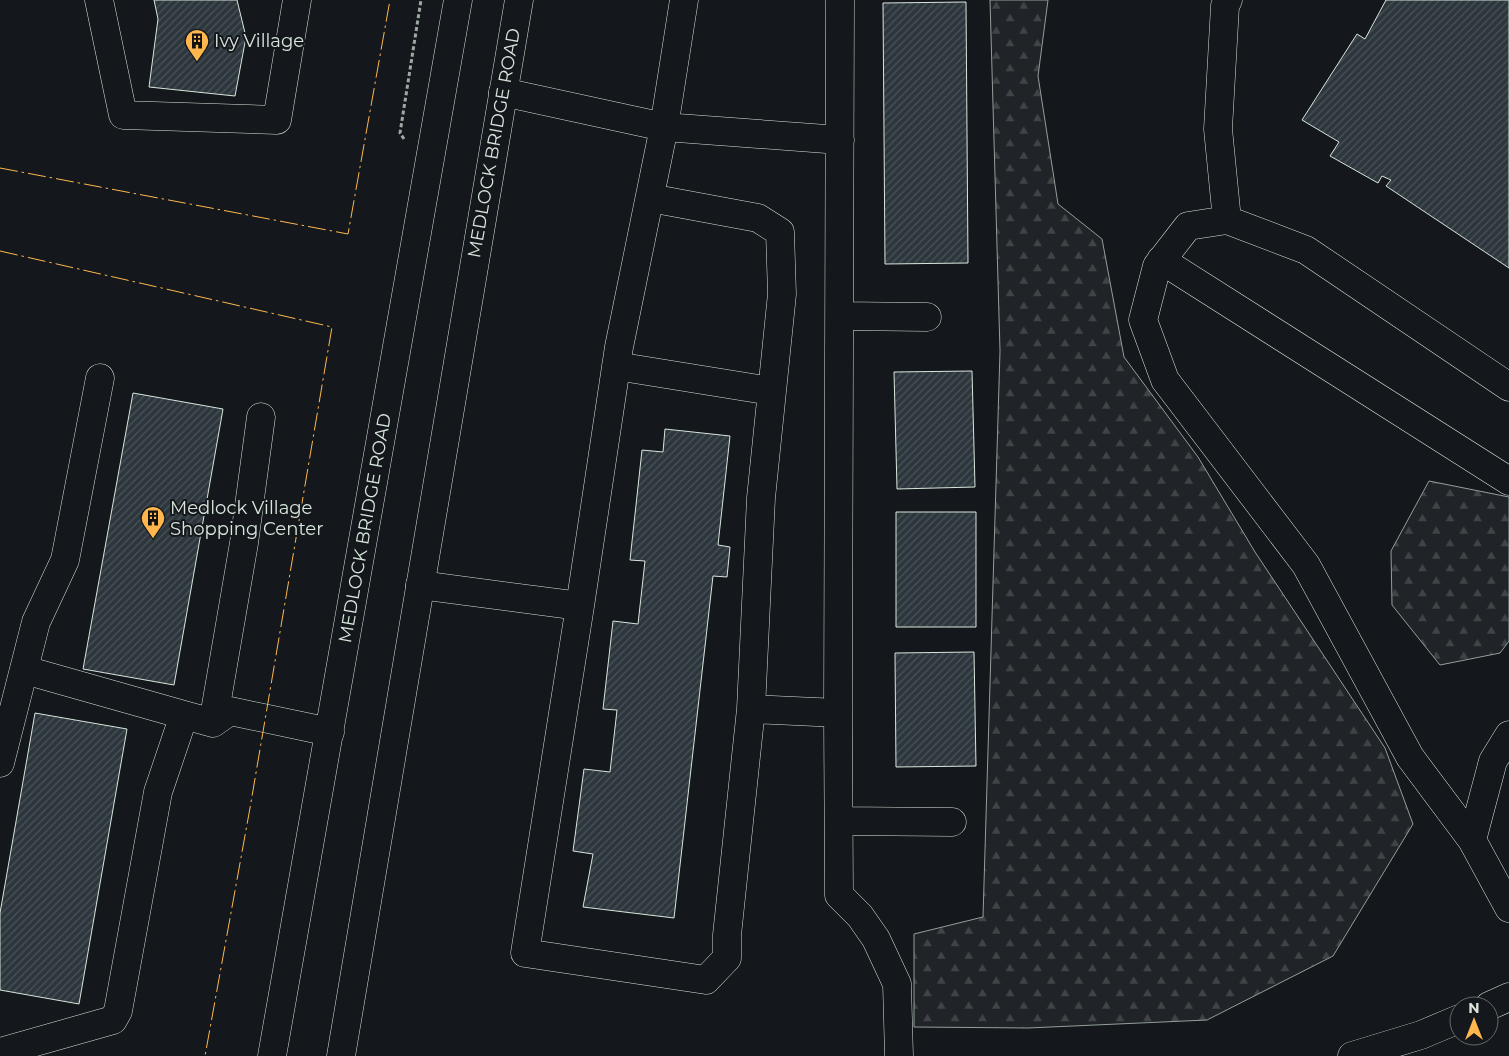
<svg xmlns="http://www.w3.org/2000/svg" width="1509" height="1056" viewBox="0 0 1509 1056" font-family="Montserrat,sans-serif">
	<defs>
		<pattern id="forest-firs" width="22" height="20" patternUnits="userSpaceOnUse" patternTransform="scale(1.25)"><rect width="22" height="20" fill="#202428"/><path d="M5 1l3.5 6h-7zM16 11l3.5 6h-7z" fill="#404447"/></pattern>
		<pattern id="building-hatch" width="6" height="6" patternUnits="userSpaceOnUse" patternTransform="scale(1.25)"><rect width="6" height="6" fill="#2c363c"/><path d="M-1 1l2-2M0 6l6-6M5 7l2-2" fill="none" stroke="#4a5358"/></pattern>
	</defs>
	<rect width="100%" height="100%" fill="#14181c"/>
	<!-- forest -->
	<path fill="url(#forest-firs)" stroke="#939e99" d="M990 0H1048L1038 76 1058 204 1102 239 1124 357 1198 457 1255 552 1385 748 1413 824 1333 956 1207 1020 1028 1028 914 1027V934L983 917 1000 351Z
		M1429 481 1509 497V641L1500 653 1440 665 1392 605 1391 551Z"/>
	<!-- building -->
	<path fill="url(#building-hatch)" stroke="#d8e6dc" d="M154 0H237L246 37 235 96 149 87 158 19Z
		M1386 0H1509V268L1386 186 1391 180 1382 176 1378 183 1330 156 1339 142 1302 120 1357 34 1365 39Z
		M966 2 968 263 885 264 883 3Z
		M972 371 975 487 897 489 894 372Z
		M133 393 223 409 174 685 83 669Z
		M665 429 730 436 718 545 730 547 727 577 713 576 674 918 583 907 593 854 573 851 584 769 610 772 617 710 603 709 613 621 638 624 645 561 630 560 642 450 663 452Z
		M896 512H976V627H896Z
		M974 652 976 766 896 767 895 653Z
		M35 713 127 729 79 1004 0 990V913Z"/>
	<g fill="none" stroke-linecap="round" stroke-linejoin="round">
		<!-- minor casing -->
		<g stroke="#d8e6dc" stroke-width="29">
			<path id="minor" d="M99 0 123 115 277 120 297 0
				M503 92 664 127 840 140
				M650 198 758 218 780 232 782 294 761 498 751 709
				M1227 220 1218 129 1225 6 1228 0
				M1161 260 1509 481
				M841 316 927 317
				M616 366 771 391
				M1509 387 1306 250 1227 220 1188 226 1157 266 1143 320 1165 380 1306 565 1410 757 1472 840 1509 908
				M420 585 580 606 525 953 706 980 727 958V935L751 709 838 713 839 895 860 916 876 939 897 984 899 1056
				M580 606 619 347 664 127 684 0
				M25 670 184 715
				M838 713 840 0
				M213 723 244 543 261 417
				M0 763 36 622 65 560 100 378
				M839 821 952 822
				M1472 840 1493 761 1509 735
				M1489 1006 1509 997
				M0 1052 113 1020 118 1011 158 792 184 715 213 723 230 711 330 732
				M1352 1056 1421 1035 1459 1019"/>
		</g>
		<!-- highway casing -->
		<g stroke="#d8e6dc" stroke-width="29">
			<path id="highway" d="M272 1056 458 0
				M341 1056 519 0"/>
		</g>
		<!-- path -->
		<path stroke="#9da8a2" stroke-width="3" stroke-dasharray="4 2.5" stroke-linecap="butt" d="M404 139 400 133 421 0"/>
		<!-- minor -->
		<use href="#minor" stroke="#14181c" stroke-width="28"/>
		<!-- highway -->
		<use href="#highway" stroke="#14181c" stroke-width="28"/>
		<!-- power -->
		<path stroke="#ffb74d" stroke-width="1" stroke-dasharray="18 4 2.5 4" stroke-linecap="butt" d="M0 168 348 234 390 0
			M0 251 332 327 250 808 205 1056"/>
	</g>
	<!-- icons -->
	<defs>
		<g id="building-pin" transform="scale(1.25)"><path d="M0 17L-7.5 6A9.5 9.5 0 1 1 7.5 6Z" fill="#ffb74d" stroke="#14181c"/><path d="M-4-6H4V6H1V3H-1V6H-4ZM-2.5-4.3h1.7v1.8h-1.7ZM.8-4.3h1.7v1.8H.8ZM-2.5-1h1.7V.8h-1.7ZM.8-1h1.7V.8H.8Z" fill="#111"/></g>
	</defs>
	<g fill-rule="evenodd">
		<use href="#building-pin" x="197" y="41"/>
		<use href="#building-pin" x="153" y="518"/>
	</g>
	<g text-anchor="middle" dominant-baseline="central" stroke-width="4" stroke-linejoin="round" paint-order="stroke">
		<!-- poi labels -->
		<g font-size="18" fill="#d8e6dc" stroke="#14181c" text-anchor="start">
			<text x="214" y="41">Ivy Village</text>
			<text x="170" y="508">Medlock Village<tspan x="170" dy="21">Shopping Center</tspan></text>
		</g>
		<!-- street labels -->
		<g font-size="18" fill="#d8e6dc" stroke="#14181c">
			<text transform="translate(494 143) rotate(-80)">MEDLOCK BRIDGE ROAD</text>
			<text transform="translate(365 528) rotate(-80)">MEDLOCK BRIDGE ROAD</text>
		</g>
	</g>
	<!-- north arrow -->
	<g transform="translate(1474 1021)"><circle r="24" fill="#14181c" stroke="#626a69"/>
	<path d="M0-4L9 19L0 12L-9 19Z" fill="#ffb74d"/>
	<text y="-8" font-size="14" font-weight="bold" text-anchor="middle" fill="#d8e6dc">N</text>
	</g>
</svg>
